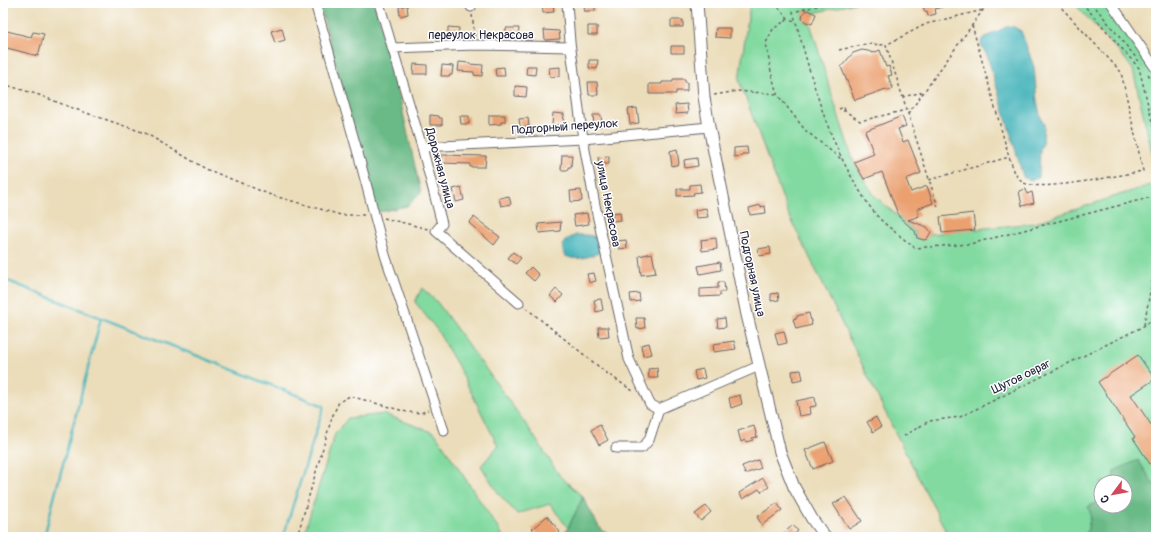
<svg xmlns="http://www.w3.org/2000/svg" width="1159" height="540" viewBox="0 0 1159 540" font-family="Pangolin,sans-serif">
	<rect width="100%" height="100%" fill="#fff"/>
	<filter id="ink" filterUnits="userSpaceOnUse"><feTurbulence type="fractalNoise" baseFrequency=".025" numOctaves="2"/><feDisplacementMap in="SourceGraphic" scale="8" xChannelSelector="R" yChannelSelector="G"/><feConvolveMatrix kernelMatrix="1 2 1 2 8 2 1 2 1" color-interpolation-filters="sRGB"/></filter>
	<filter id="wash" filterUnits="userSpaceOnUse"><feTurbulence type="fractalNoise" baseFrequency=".012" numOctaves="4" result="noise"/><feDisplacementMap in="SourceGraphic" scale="16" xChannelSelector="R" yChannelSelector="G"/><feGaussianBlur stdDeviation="0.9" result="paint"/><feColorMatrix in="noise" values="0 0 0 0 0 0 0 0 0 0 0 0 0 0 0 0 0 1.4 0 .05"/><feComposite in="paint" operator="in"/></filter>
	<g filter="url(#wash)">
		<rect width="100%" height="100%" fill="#ebddba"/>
		<!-- green -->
		<path fill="#82daa0" stroke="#527e6e" d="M750 3H856L814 13C810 9 806 10 803 13L802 18 806 22 810 23 837 111 854 163 874 195 915 232 916 237 921 240 926 239 930 234 1034 223 1153 184 1156 186V488L1138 460 1111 482H1101V495L1091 515 1086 537H949L894 430 788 213 739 80Z
			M1074 3H1106L1156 75V170L1133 70 1126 60Z
			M422 288 437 302 528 427 560 476 583 497 568 528 550 504 517 514 499 494 481 466 498 446 459 368 437 330 415 302Z
			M384 414 435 433 504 537H303L335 434 348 418Z"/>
		<!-- forest -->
		<path fill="#69ba86" stroke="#466e60" d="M319 3H374L388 46 421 193 407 206 379 212 374 204Z
			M1138 460 1156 488V537H1086L1091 515 1088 507 1099 500 1101 495V506H1125V482H1111L1113 480 1114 471Z
			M583 497 599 527 611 537H560L568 528Z"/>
		<!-- water -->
		<path fill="#44b4ba" stroke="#336b7a" d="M1008 26 1014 27 1021 31 1034 67 1037 101 1040 115 1044 124 1043 143 1040 149 1039 178 1031 180 1024 178 1023 176 1017 155 987 55 981 45 982 39Z
			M576 235C589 235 605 234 599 253 587 257 576 262 564 255 561 241 564 241 576 235Z"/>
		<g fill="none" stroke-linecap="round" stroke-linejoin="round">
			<!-- stream -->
			<path stroke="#44b4ba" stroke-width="2.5" d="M3 279 324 406 283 537
				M44 537 101 318"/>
		</g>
		<g id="blocks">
			<!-- building -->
			<path fill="#eba070" d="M542 3H553L554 12 543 13Z
				M585 3H595V11H584Z
				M922 3H948L949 5 935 9 936 14 928 16 927 11 925 12Z
				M407 5 408 14 400 16 399 7Z
				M807 10 816 14 812 24 806 22 802 19 803 13Z
				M671 20H683V27H671Z
				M588 26H597V35H588Z
				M448 27 459 28 458 37 448 36Z
				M282 28 285 40 275 43 271 31Z
				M506 28H519L518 37 506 36Z
				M716 28H730V38L715 37Z
				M3 30 31 37 33 32 44 34 38 56 3 47Z
				M544 30 559 31 560 39 545 40Z
				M524 35 532 36V40H524Z
				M671 46H684V53H671Z
				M862 50 868 51 873 53 880 50 886 67 889 66 892 75 888 76 893 89 887 91 886 89 855 100 841 67 853 53Z
				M589 60H598L597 69 589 68Z
				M459 62 469 63V64L483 65 482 76 474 75V72L458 71Z
				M414 64 427 65V74H413Z
				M442 65 453 66 452 75H450L449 76H441Z
				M527 66H536L535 75 526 74Z
				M504 67 505 76H496L495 68Z
				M560 67V76L550 77 549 68Z
				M673 79H685V82H687V91H676V94H649V84H662V82H673Z
				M588 82H597L598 95H589Z
				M515 86 527 87 526 97 515 96Z
				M687 104 688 113 676 114 675 105Z
				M637 108 639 123 630 124 628 109Z
				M553 113 564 114 563 125H552Z
				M430 115 439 116V118H442V125H430Z
				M489 115H505V122H501V124L489 125Z
				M593 115H601L602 126H594Z
				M460 116H469V124H461Z
				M902 116 906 126 898 129 903 142 908 140 921 173 906 179 911 192 927 186 933 203 917 209 919 216 908 220 927 227 931 232 927 239 924 240 917 238 915 231 899 217 882 172 864 179 854 162 874 154 865 131Z
				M528 118 529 126 520 127 519 119Z
				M747 147 748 154H742V156L734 157V148Z
				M677 149 679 164 672 166 670 151Z
				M441 155 486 156 485 167H470V164L441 163Z
				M562 155H572L571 167H568V170H561Z
				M609 156V164H599L598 157Z
				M697 158 698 166 685 168 684 160Z
				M700 184 701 192 693 193 694 195 677 196V189H690V185Z
				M461 187 464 200 456 202 453 189Z
				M1026 189 1027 194 1032 192 1034 203 1022 206 1019 191Z
				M581 190 582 201 571 202 570 191Z
				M509 196 511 204 501 206 499 198Z
				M761 205V207L765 206 766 213 750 215 749 208Z
				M706 208 708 217 696 218 695 210Z
				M620 212 621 220 613 221 612 213Z
				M587 213 589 224 575 226 573 215Z
				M973 213 975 230 942 233 940 217Z
				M474 217 500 237 494 245 469 223Z
				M561 222 560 231 539 233 538 224Z
				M716 238 717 249 702 251 701 240Z
				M626 240 627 248 619 249 618 241Z
				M770 247 771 254 759 256 758 249Z
				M513 252 521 258 516 264 508 258Z
				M652 253 656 273 641 275 639 256Z
				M720 262 721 270 700 274 698 266Z
				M531 267 539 275 534 281 525 273Z
				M594 273 596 281 589 283 587 274Z
				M718 282H724L725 292H720V296L700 297V289L718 288Z
				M556 289 563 295 557 302 550 296Z
				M639 293 640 301 631 302 630 294Z
				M778 293 779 300 771 301V294Z
				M601 299 603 310 596 312 594 300Z
				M809 313 812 325 796 329 793 319 797 318V316Z
				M636 318H644L645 328 637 329Z
				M725 318 726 327 718 328 717 319Z
				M598 327H608L609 336 599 337Z
				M784 331 787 343 778 345 775 333Z
				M734 341 736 349 714 352 713 344Z
				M649 343 652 354 643 356 641 345Z
				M1138 355 1155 379 1131 395 1156 432V473L1133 438 1135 437 1098 382Z
				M657 368 658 378H649L648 369Z
				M703 369 705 378 696 380 694 371Z
				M801 370 803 379 793 381 792 371Z
				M740 395 742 404 731 408 729 398Z
				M815 397 816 406 810 407 811 414 799 416 796 401Z
				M876 417 881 427 873 432 867 422Z
				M600 425 608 440 599 445 591 430Z
				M754 426 757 437 752 438 753 440 746 442 745 440 741 442 738 431Z
				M825 442 833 461 813 469 805 450Z
				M758 460 761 468 745 474 742 466Z
				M763 478 769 487 761 492 759 489 743 499 739 493Z
				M846 497 862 521 849 529 833 504Z
				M777 503 782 510 762 525 757 517Z
				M706 506 711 512 701 521 695 514Z
				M547 516 560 532 555 537H540L532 529Z
				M793 525 798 531 791 537H779Z"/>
		</g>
	</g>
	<g filter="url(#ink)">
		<use href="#blocks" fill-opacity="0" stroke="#686367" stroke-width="1"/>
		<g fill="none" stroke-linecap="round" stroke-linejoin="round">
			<!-- minor casing -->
			<g stroke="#686367" stroke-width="11">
				<path id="minor" d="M315 3 359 157 385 255 444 431
					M379 3 422 147 442 224 436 231 519 303
					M470 3 471 7
					M567 3 570 42 583 139 595 205 629 359 650 404 659 409 759 366
					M1111 3 1156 69
					M392 48 476 45 570 47
					M422 147 583 139 709 127
					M616 448H642L649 440 659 409"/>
			</g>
			<!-- major casing -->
			<g stroke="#686367" stroke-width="13">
				<path id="major" d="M697 3 704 97 709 127 747 315 780 452 794 487 812 519 825 537"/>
			</g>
			<!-- path -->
			<path stroke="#686367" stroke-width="1.5" stroke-dasharray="3 3" stroke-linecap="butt" d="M775 3 788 19 795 21
				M829 3 793 12C809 67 822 124 851 176 860 191 869 208 882 221 892 230 904 239 915 248L970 244 1156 196
				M1082 3 1139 68 1156 137
				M1092 3 1141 64
				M472 15 475 37
				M788 19 773 29 766 43 771 72 777 94 805 130 841 159
				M972 25 1009 157C1013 166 1015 179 1024 183 1042 192 1120 175 1143 171L1121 72 1058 4
				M839 50 866 44 886 45
				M1148 74 1156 86
				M3 84 39 95 75 109 145 133 206 169 271 195 341 215H366
				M714 95 737 91 777 94
				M902 97 923 92
				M839 109 844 107 845 111
				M843 111H845L860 121 906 110
				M908 114 983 10 992 3
				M966 163 968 169
				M929 180 1009 157
				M938 207 886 45 926 24 983 10
				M384 218 428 229
				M526 308 608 374 633 391
				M1144 325 1156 260
				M904 436 929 421 960 417 1144 326 1156 317
				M297 537 332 417 339 402 350 396 407 412 421 413 428 410"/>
			<!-- minor -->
			<use href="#minor" stroke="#fff" stroke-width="9"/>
			<!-- major -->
			<use href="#major" stroke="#fff" stroke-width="11"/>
		</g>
	</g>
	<g text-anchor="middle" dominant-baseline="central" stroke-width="3" stroke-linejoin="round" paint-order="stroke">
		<!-- street labels -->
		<g font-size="12" fill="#22223b" stroke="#fff">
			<text x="481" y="35">переулок Некрасова</text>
			<text transform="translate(565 127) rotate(-4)">Подгорный переулок</text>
			<text transform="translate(440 168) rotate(75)">Дорожная улица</text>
			<text transform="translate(608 204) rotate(79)">улица Некрасова</text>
			<text transform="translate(752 274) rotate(78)">Подгорная улица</text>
			<text transform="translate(1021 377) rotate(-26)">Шутов овраг</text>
		</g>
	</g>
	<!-- margin -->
	<rect width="1159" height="540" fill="none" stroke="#fff" stroke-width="16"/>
	<!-- north arrow -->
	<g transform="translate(1113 494) rotate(238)"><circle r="19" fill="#ffffff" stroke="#a7a7b1"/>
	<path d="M0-3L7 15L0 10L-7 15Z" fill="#d1495b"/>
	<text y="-6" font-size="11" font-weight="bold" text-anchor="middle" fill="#22223b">С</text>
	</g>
</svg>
